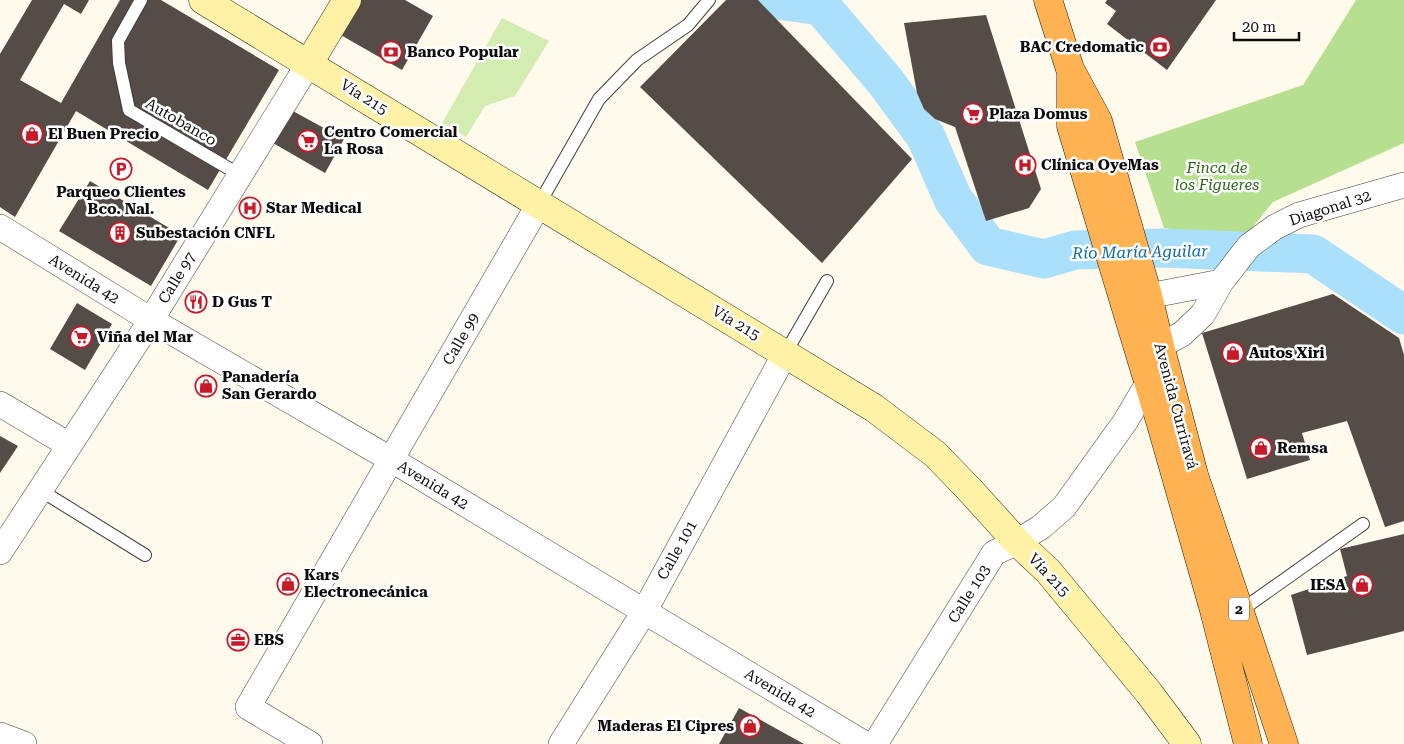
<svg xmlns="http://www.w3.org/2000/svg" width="1404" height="744" viewBox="0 0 1404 744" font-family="'Roboto Serif',serif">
	<rect width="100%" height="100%" fill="#fffaeb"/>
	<!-- green -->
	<path fill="#d2ecb1" d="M502 18 549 41 515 96 485 106 466 137 442 123Z"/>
	<!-- forest -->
	<path fill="#b6df8f" d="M1356 0H1404V143L1273 202 1243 239 1164 228 1135 142 1303 85Z"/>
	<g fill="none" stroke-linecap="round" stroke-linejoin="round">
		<!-- river -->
		<path stroke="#aae0fb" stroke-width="39" d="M777 0 821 6 885 81 926 137 953 199 988 246 1044 259 1075 250 1163 248 1313 254 1404 315"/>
	</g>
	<!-- building -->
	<path fill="#554c47" d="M32 0H89L81 14 64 4 20 80 61 103 120 0H161L279 70 208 190 76 111 15 217 0 207V54Z
		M358 0H405L433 16 402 70 339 34Z
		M726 0H758L912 159 822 263 640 87Z
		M1107 0H1216L1167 70 1107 24 1116 11 1105 3Z
		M986 15 1041 189 1029 208 986 221 955 127 935 119 924 109 917 93 904 23Z
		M291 110 344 139 325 173 273 143Z
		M90 181 181 235 151 286 59 231Z
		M1333 294 1399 338 1404 355V521L1385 527 1347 421 1302 433 1310 460 1247 479 1202 333Z
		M77 303 112 324 85 370 50 349Z
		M0 436 18 446 0 473Z
		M1404 534V631L1307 655 1291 595 1347 576 1340 549Z
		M739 708 804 744H719Z"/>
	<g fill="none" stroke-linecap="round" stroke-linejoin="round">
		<!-- service casing -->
		<g stroke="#3f3f3f" stroke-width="14">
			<path id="service" d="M141 0 118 41 119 63 129 110 240 175
				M539 204 599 99 637 60 688 25 709 0
				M786 352 827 281
				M40 490 145 555
				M1240 611 1363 524"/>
		</g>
		<!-- minor casing -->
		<g stroke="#3f3f3f" stroke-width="26">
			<path id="minor" d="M0 227 151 320 392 460 865 744
				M1148 296 1221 282
				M1149 330 1160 346 1182 334 1203 314 1221 282 1249 246 1275 227 1299 215 1404 185
				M0 404 69 445
				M0 552 151 320 309 63
				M0 735 24 744
				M310 744 248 707 539 204
				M561 744 644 612 786 352
				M875 744 994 553 1017 542 1041 527 1064 507 1125 422 1148 383"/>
		</g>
		<!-- secondary casing -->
		<g stroke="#2e2e2e" stroke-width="29">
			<path id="secondary" d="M203 0 874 408 935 454 969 489 1017 542 1048 571 1149 693 1187 744
				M309 63 347 0"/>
		</g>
		<!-- trunk casing -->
		<g stroke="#1d1d1d" stroke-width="29">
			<path id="trunk" d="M1048 0 1070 69 1098 121 1148 296 1160 346 1194 475 1284 744
				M1071 76V126L1161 424 1214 610 1248 744"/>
		</g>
		<!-- service -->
		<use href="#service" stroke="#fff" stroke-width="12"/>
		<!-- minor -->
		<use href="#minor" stroke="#fff" stroke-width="25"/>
		<!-- secondary -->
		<use href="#secondary" stroke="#fff1a6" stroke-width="28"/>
		<!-- trunk -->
		<use href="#trunk" stroke="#ffb252" stroke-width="28"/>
	</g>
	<!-- icons -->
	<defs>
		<g id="bank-ring" transform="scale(1.125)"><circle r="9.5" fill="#fff" stroke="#c71928" stroke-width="1.5"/><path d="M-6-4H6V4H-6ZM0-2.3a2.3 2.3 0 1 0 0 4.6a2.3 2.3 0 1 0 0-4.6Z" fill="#c71928"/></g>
		<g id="supermarket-ring" transform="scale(1.125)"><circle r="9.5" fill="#fff" stroke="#c71928" stroke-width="1.5"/><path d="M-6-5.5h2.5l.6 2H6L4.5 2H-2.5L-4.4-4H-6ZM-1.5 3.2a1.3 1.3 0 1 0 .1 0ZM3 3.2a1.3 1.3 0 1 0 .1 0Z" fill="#c71928"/></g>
		<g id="shop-ring" transform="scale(1.125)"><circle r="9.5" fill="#fff" stroke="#c71928" stroke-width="1.5"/><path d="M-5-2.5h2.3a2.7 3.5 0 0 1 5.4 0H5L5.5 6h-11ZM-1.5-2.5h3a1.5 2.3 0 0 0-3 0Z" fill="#c71928"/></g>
		<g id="hospital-ring" transform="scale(1.125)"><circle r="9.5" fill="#fff" stroke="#c71928" stroke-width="1.5"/><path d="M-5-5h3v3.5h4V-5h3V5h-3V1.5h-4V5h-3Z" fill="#c71928"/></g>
		<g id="parking-ring" transform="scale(1.125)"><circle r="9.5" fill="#fff" stroke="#c71928" stroke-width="1.5"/><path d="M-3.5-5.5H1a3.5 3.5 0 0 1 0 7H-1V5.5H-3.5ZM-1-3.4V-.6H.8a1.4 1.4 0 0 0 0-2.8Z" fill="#c71928"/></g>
		<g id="building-ring" transform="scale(1.125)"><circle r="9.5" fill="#fff" stroke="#c71928" stroke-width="1.5"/><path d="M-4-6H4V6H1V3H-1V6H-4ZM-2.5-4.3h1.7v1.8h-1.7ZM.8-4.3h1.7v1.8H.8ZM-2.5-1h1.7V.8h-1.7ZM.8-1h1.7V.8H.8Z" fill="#c71928"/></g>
		<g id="restaurant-ring" transform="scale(1.125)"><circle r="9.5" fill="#fff" stroke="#c71928" stroke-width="1.5"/><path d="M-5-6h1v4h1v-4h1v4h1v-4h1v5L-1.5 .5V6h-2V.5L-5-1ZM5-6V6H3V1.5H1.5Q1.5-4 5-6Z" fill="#c71928"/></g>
		<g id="office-ring" transform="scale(1.125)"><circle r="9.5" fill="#fff" stroke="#c71928" stroke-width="1.5"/><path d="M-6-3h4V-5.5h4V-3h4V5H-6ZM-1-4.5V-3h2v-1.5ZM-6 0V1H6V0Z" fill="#c71928"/></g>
	</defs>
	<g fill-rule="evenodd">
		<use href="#bank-ring" x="1160" y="47"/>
		<use href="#bank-ring" x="391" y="52"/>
		<use href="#supermarket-ring" x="973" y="114"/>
		<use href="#shop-ring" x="32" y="134"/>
		<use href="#supermarket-ring" x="308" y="141"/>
		<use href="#hospital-ring" x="1025" y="165"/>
		<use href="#parking-ring" x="121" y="169"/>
		<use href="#hospital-ring" x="250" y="208"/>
		<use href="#building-ring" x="120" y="233"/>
		<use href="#restaurant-ring" x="196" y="302"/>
		<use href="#supermarket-ring" x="81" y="337"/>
		<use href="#shop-ring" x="1233" y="353"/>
		<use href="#shop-ring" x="206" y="386"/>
		<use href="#shop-ring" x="1261" y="448"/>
		<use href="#shop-ring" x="288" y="584"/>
		<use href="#shop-ring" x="1362" y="585"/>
		<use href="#office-ring" x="238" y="640"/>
		<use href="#shop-ring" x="750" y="726"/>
	</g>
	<g text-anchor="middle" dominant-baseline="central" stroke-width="5" stroke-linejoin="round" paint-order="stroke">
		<!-- shield labels -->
		<rect fill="#fff" stroke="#555" stroke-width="1" x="1229" y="597.5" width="20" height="23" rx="4"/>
		<g font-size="14" font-weight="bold" fill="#0c0c0c">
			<text x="1239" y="609">2</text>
		</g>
		<!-- poi labels -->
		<g font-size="15" font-weight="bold" fill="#0c0c0c" stroke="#fff" text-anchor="start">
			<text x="1144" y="47" text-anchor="end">BAC Credomatic</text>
			<text x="407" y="52">Banco Popular</text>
			<text x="989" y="114">Plaza Domus</text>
			<text x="324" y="132">Centro Comercial<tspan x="324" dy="17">La Rosa</tspan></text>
			<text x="48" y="134">El Buen Precio</text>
			<text x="1041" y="165">Clínica OyeMas</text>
			<text x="121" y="192" text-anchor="middle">Parqueo Clientes<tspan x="121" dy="17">Bco. Nal.</tspan></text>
			<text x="266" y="208">Star Medical</text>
			<text x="136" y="233">Subestación CNFL</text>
			<text x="212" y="302">D Gus T</text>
			<text x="97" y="337">Viña del Mar</text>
			<text x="1249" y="353">Autos Xiri</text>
			<text x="222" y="377">Panadería<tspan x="222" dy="17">San Gerardo</tspan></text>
			<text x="1277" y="448">Remsa</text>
			<text x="304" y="575">Kars<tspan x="304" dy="17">Electronecánica</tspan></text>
			<text x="1346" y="585" text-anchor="end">IESA</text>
			<text x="254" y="640">EBS</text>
			<text x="734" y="726" text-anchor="end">Maderas El Cipres</text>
		</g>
		<!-- street labels -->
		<g font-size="15" fill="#0c0c0c" stroke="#fff">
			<text transform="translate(364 97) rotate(32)">Vía 215</text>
			<text transform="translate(181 122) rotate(30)">Autobanco</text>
			<text transform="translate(1330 208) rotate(-18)">Diagonal 32</text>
			<text transform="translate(177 278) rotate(-58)">Calle 97</text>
			<text transform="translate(84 279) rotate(32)">Avenida 42</text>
			<text transform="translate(736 323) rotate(31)">Vía 215</text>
			<text transform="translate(461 339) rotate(-60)">Calle 99</text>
			<text transform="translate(1176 406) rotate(75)">Avenida Curriravá</text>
			<text transform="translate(433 485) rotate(31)">Avenida 42</text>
			<text transform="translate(677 550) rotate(-61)">Calle 101</text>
			<text transform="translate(1049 575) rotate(47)">Vía 215</text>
			<text transform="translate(969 594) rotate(-58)">Calle 103</text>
			<text transform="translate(780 693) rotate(31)">Avenida 42</text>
		</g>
		<!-- park labels -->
		<g font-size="15" font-style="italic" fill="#2b6817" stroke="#fff">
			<text x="1217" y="168">Finca de<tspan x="1217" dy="17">los Figueres</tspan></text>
		</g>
		<!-- water labels -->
		<g font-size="16" font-style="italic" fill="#0b69a7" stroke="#fff">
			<text transform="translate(1140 252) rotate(-1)">Río María Aguilar</text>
		</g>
	</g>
	<!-- scale -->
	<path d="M1234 32v8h65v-8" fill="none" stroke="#0c0c0c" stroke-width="2.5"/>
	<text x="1242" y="32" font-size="15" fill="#0c0c0c" stroke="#ffffff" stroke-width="4" paint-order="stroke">20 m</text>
</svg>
